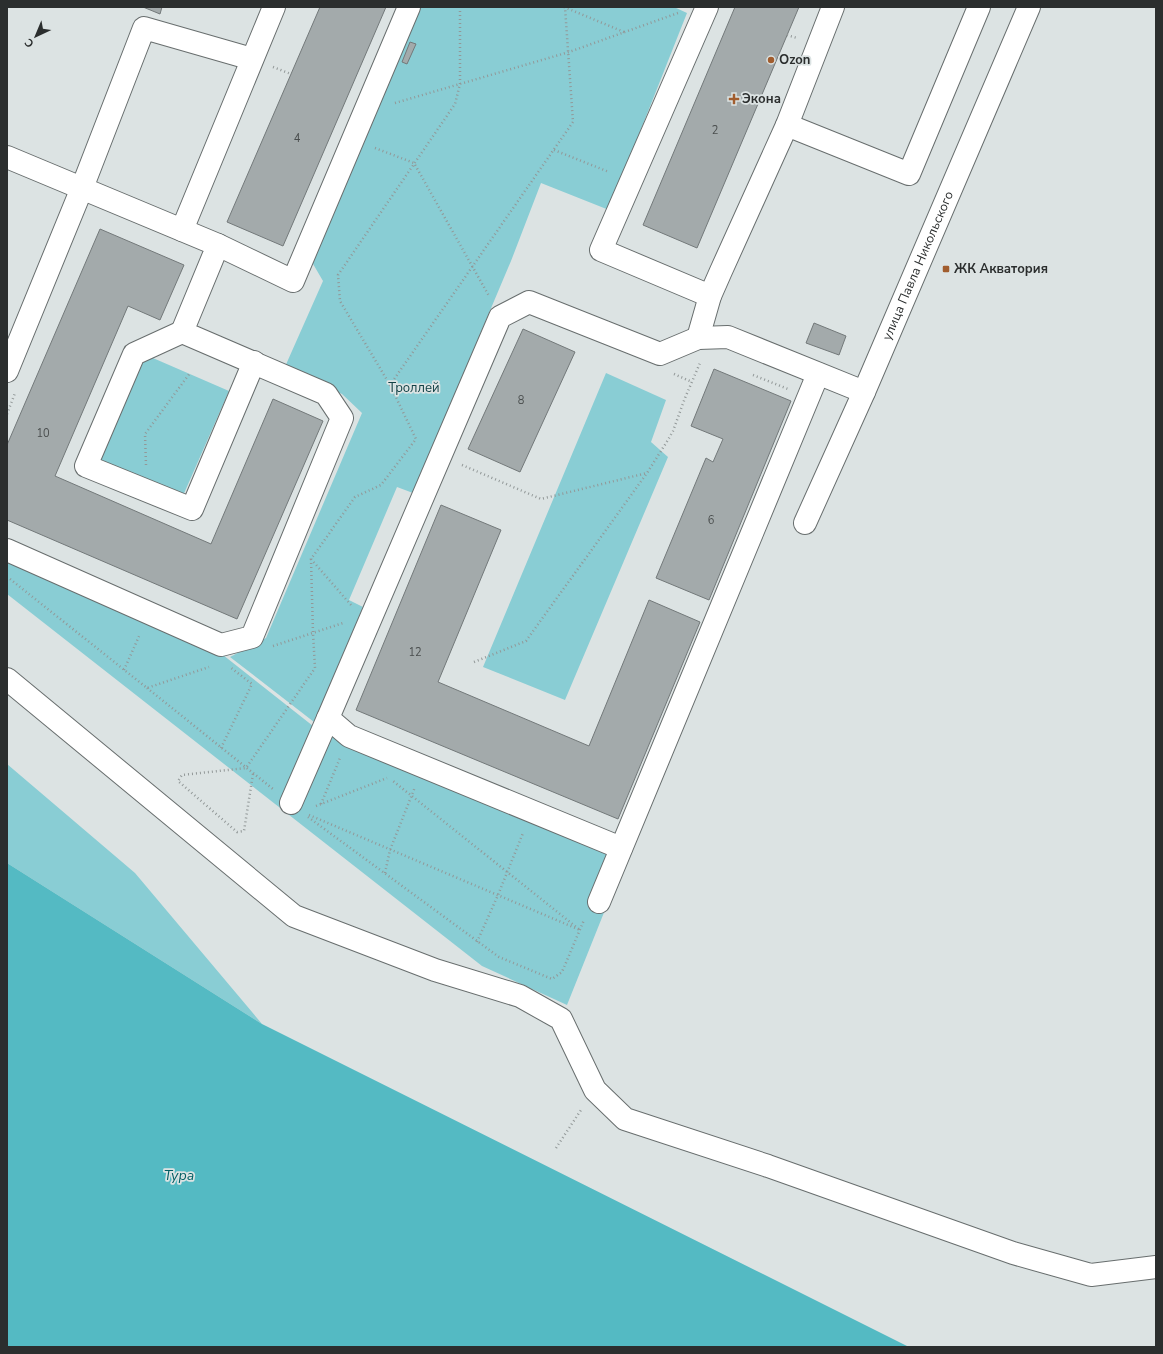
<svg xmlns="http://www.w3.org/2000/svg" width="1163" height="1354" viewBox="0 0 1163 1354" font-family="'Nunito Sans',sans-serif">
	<rect width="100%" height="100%" fill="#dce3e3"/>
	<!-- green -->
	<path fill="#89cdd4" d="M419 7H674L687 13 609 210 541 183 511 261 413 493 397 487 349 600 363 607 314 722 230 657 266 638 362 413 342 394 284 369 323 281 309 257Z
		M146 355 229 391 182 498 99 462Z
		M606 373 666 400 651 442 668 457 565 700 483 667Z
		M7 559 223 655 313 726 625 860 567 1005 482 966 7 594Z
		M7 764 135 873 262 1024 7 863Z"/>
	<!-- water -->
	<path fill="#54bac3" d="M7 863 262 1024 909 1347H7Z"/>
	<!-- building -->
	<path fill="#a3aaab" stroke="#73797a" d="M143 7H162L160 14Z
		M320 7H386L283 246 227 222Z
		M735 7H799L697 248 643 225Z
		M410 42 416 44 407 64 402 62Z
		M100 229 184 265 160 320 128 306 55 476 211 544 273 399 323 421 237 619 7 520V445Z
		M814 323 846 336 839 355 806 343Z
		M523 329 575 352 520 472 468 449Z
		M714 369 791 401 709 600 656 578 706 458 713 462 723 439 691 426Z
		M441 505 501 530 438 682 589 746 649 600 700 622 618 819 356 710Z"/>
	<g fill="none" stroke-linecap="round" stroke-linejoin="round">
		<!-- minor casing -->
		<g stroke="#686e6e" stroke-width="24">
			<g id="minor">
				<path d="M707 7 601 250 710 296"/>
				<path d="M787 125 909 174 979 7"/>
				<path d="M7 157 218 245 182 332 326 394 342 418 252 637 221 645 7 550"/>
				<path d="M182 230 274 7"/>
				<path d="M218 245 293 281 409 7"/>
				<path d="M182 332 134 354 86 466 192 509 254 362"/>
				<path d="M698 338 710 296 721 271 787 125 833 7"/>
				<path d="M7 371 82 188 144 28 252 59"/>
				<path id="s1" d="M805 523 864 392 1029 7"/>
				<path d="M7 679 294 916 435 970 520 996 561 1019 595 1090 625 1119 768 1166 1013 1253 1091 1275 1156 1267"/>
				<path d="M291 803 328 718"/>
				<path d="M621 848 349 736 328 718 500 317 529 302 660 354 698 338 728 337 864 392"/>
				<path d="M599 902 818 374"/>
			</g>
		</g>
		<!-- path -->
		<path stroke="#929898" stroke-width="2.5" stroke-dasharray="1 3" stroke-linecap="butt" d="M460 7V84L455 104 338 275 340 301 390 385 573 122 565 7
			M564 7 624 32
			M787 35 797 38
			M273 67 291 74
			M395 103 569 52 678 13
			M375 148 414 163 489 296
			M554 150 609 172
			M674 374 692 382
			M753 375 788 389
			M7 414 15 393
			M146 465 145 434 190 373
			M462 465 541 499 647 473
			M311 559 351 605
			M10 579 147 688 209 667
			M273 646 343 623
			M474 662 526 641 647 473 668 440 673 431 685 398 700 363
			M124 670 140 634
			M147 688 273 789
			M221 748 252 684 230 667
			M253 774 244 831 237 832 178 781 182 775 246 768 315 668 313 633 311 559 355 497 381 485 416 439 390 385
			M321 804 340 758
			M316 806 387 778
			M309 815 580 930 393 781
			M308 817 499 957 552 979 562 972 584 920
			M385 873 390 850 415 787
			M477 942 498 895 523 833
			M556 1148 581 1110"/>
		<!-- minor -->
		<use href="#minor" stroke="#fff" stroke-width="22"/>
	</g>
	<!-- markers -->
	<g fill="#a15d2e" stroke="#dce3e3" stroke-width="1.5">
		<circle cx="771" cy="60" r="4"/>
		<path d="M732 93h4v4h4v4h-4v4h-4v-4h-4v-4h4z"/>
		<rect x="942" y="265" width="8" height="8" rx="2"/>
	</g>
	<g text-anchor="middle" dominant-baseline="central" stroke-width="3.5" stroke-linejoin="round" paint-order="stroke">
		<!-- number labels -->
		<g font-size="11" fill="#494d4d">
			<text x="715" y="130">2</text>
			<text x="297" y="138">4</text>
			<text x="521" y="400">8</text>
			<text x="43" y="433">10</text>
			<text x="711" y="520">6</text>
			<text x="415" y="652">12</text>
		</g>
		<!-- poi labels -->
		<g font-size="13" font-weight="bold" fill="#2b2e2e" stroke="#dce3e3" text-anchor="start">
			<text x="779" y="60">Ozon</text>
			<text x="742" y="99">Экона</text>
			<text x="954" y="269">ЖК Акватория</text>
		</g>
		<!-- street labels -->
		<g font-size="13" fill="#2b2e2e" stroke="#dce3e3">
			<text stroke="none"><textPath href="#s1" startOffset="281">улица Павла Никольского</textPath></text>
		</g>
		<!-- park labels -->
		<g font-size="13" fill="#114145" stroke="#dce3e3">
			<text x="414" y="388">Троллей</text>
		</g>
		<!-- water labels -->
		<g font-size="14" font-style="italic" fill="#005d63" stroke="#dce3e3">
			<text x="179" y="1175">Тура</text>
		</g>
	</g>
	<!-- border -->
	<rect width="1163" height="1354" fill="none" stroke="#2b2e2e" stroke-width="16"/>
	<!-- north arrow -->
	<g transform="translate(36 36) rotate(224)" stroke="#dce3e3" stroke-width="3" paint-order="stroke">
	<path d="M0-3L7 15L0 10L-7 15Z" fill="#2b2e2e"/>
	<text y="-6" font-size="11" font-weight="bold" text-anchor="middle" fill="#2b2e2e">С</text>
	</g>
</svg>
